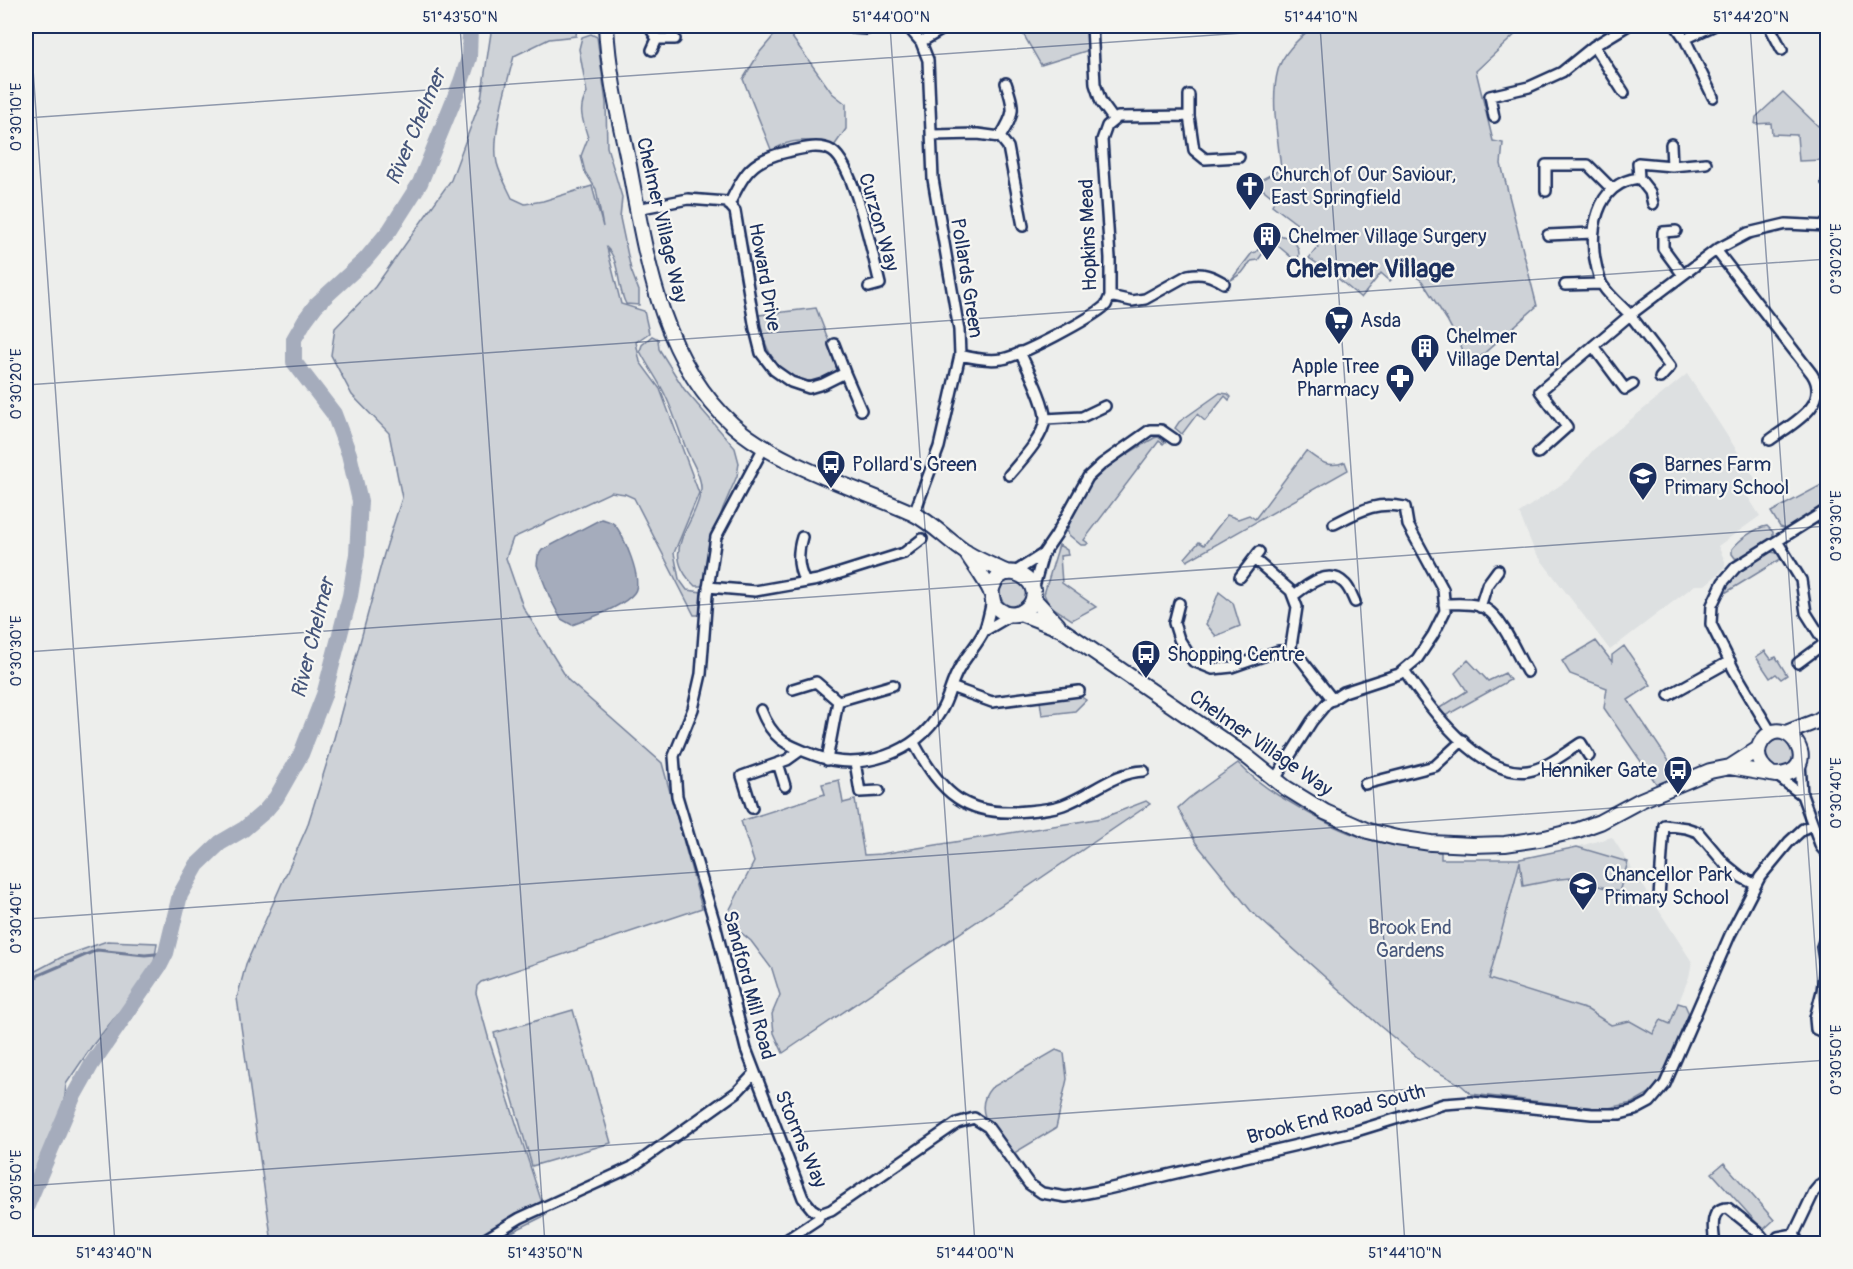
<svg xmlns="http://www.w3.org/2000/svg" width="1853" height="1269" viewBox="0 0 1853 1269" font-family="Pangolin,sans-serif">
	<rect width="100%" height="100%" fill="#edeeec"/>
	<filter id="ink" filterUnits="userSpaceOnUse"><feTurbulence type="fractalNoise" baseFrequency=".0167" numOctaves="2"/><feDisplacementMap in="SourceGraphic" scale="12" xChannelSelector="R" yChannelSelector="G"/><feConvolveMatrix kernelMatrix="1 2 1 2 8 2 1 2 1" color-interpolation-filters="sRGB"/></filter>
	<g filter="url(#ink)">
		<!-- built -->
		<path fill="#dde0e1" d="M1687 374 1758 483 1745 492 1760 516 1718 546 1725 561V566L1722 571 1705 585H1695L1610 650 1535 552 1519 513 1568 480 1593 450Z
			M1612 837 1692 962 1689 977 1670 1024 1654 1034 1630 1021 1611 1025 1588 1010 1489 979 1520 859 1555 853Z"/>
		<!-- green -->
		<path fill="#ced2d7" stroke="#74809a" stroke-width="1.5" d="M492 26H577L576 36 549 39 514 56C507 83 491 137 497 163 500 175 507 187 512 198L525 204 543 201 592 186 603 227 596 189 585 172 581 156 588 138C583 120 577 110 587 93L579 49 582 37 591 34 597 37 606 103 607 147 622 197 620 218 631 270 639 291V305L626 304C617 288 620 260 607 248L621 304 644 311 649 333 636 342 640 362 660 389 699 493 674 553 679 579 687 590 702 592 700 615H694L634 498 625 494 611 492 513 538 506 558 523 607 568 680 662 763 702 908 481 982 477 986 476 993 489 1040 546 1215 490 1243H272L237 998 246 964 307 827 330 753 384 554 402 498 389 433 352 395 331 355 335 328 375 287 451 180 481 99Z
			M782 26H784L832 93 846 104V129L834 146C815 140 788 136 772 152L743 79 760 52Z
			M1029 26H1087L1089 50 1041 65 1021 30Z
			M1313 26H1518L1521 29 1476 71 1493 141 1503 143 1501 164 1537 306 1471 365 1447 320 1422 281 1402 267 1390 281 1381 273 1361 298 1334 275 1309 258 1318 247 1306 231 1272 205 1275 199 1255 183 1281 169C1278 138 1270 100 1278 70 1283 52 1300 38 1313 26Z
			M1783 92 1818 126H1827V133L1822 134 1823 160 1799 161 1797 135 1772 134 1771 123 1755 124 1756 117Z
			M1275 235C1290 235 1304 246 1297 262L1277 245 1270 254 1265 250 1258 260 1251 261 1242 273 1231 280 1252 253 1256 252 1266 240Z
			M816 308 835 357 839 372C829 376 819 382 808 381 775 378 762 343 759 315Z
			M652 336 658 339 659 349 684 389 735 448 739 463 737 476 723 508 710 548 702 586H695C657 550 696 527 701 490 702 477 692 462 687 451 680 434 675 416 667 399 660 382 648 367 640 351L642 345Z
			M1220 393 1228 394 1231 397 1229 400 1225 396 1205 421 1197 414 1182 434 1175 428 1179 422Z
			M1158 437 1165 442 1163 444 1159 441 1084 540 1088 543 1086 545H1081L1069 535 1067 530C1072 519 1076 507 1082 496 1097 469 1128 454 1154 438Z
			M1306 451C1319 461 1328 469 1345 462L1348 470 1187 561 1185 558 1199 542 1204 545 1227 515 1238 519 1249 515 1255 519Z
			M1827 482V504L1789 530 1780 527 1771 512Z
			M1767 526 1773 532V537L1769 541 1741 559 1735 558 1732 554V549C1739 540 1755 528 1767 526Z
			M1059 545 1067 550 1068 555 1060 556 1062 583 1096 607 1072 620 1049 605 1044 594Z
			M1769 552 1778 553 1784 557 1720 596 1731 578Z
			M1000 593a13 13 0 1 1 26 0a13 13 0 1 1-26 0Z
			M1219 592 1233 603 1240 626 1216 636 1206 624Z
			M1596 641 1612 662V655L1624 646 1651 685 1628 700 1679 776 1658 786 1604 708 1607 688 1570 674 1562 661Z
			M1765 651 1771 659 1776 657 1787 675 1781 679 1776 674 1770 678 1756 657Z
			M1468 660 1488 681 1505 673 1510 680 1445 716 1438 709 1467 691 1455 673Z
			M1080 696 1086 700 1075 711 1042 715 1040 701Z
			M1765 754a14 14 0 1 1 28 0a14 14 0 1 1-28 0Z
			M1238 763C1254 780 1273 793 1293 804 1313 816 1333 827 1355 835 1382 845 1413 848 1441 852V859H1520L1577 847 1628 862 1619 892 1572 878 1559 879 1523 886 1520 861 1489 979 1588 1010 1611 1025 1630 1021 1653 1034 1661 1020 1670 1024 1678 1003 1685 1005 1689 1014 1687 1022 1665 1073 1651 1092 1632 1103 1604 1109 1471 1094 1461 1085 1429 1067 1381 1027 1251 911 1196 843 1178 808 1189 798Z
			M839 780 843 803 855 800 864 855 881 854 1102 818 1146 801 1150 804 783 1053 774 1033 772 1014 780 995 772 969 751 941 725 919 754 862 741 821 825 794 822 784Z
			M107 941 157 943 153 970 92 1046 66 1084 65 1096 58 1119 47 1141 32 1183 26 1186V976L62 957Z
			M573 1010 611 1143 532 1166 494 1033Z
			M1056 1050 1064 1053 1067 1079 1056 1128 1011 1155C996 1134 970 1112 991 1088Z
			M1724 1163 1774 1220 1763 1230 1712 1173Z"/>
		<!-- water -->
		<path fill="#a5acbc" stroke="#6e7a96" stroke-width="1.5" d="M601 519C605 520 610 521 614 524 623 533 644 581 634 593 624 606 589 619 572 625L561 619 550 598 537 565 538 556 542 550Z"/>
		<g fill="none" stroke-linecap="round" stroke-linejoin="round">
			<!-- stream -->
			<path stroke="#6e7a96" stroke-width="3" d="M26 986 39 975 97 950 145 955 166 953"/>
			<!-- river -->
			<path stroke="#a5acbc" stroke-width="16" d="M26 1208 73 1097 91 1065 160 965 166 953 180 895 197 865 220 843 244 829 265 811 276 798 301 754 324 695 350 596 357 554 360 501 349 454 334 414 294 362V339L305 320 316 305 365 260 390 230 420 183 461 82 469 58 470 26"/>
			<!-- street casing -->
			<g stroke="#1b2f5e" stroke-width="14">
				<path id="street" d="M649 26 657 39H675
					M852 26 854 28 867 29 875 26
					M907 26 921 42 928 60 933 179 959 330 960 355 939 447 914 514
					M1092 26 1095 84 1101 102 1114 120
					M1676 26 1685 39 1713 26
					M1775 26 1771 29 1782 50
					M1685 39 1713 97
					M921 42 948 26
					M1594 46 1624 93
					M652 50 657 39
					M1189 95V116
					M1494 117 1490 96 1529 87 1562 72 1594 46 1627 26
					M932 135 978 134 1000 137 1008 147 1023 226
					M1000 137C1015 113 1015 110 1006 83
					M1671 144 1672 166
					M1639 178 1650 192 1653 204
					M1827 182H1828
					M1546 191V165H1588L1612 189
					M729 205C743 174 752 159 787 152 800 149 819 143 832 151 854 164 873 256 880 284L869 287
					M637 209 688 199 727 202 735 211 755 329 761 353 774 370 791 382 809 388 823 384 845 373 861 410
					M1676 231 1663 232V248L1683 275
					M1548 235 1593 233
					M1716 250 1812 374C1832 405 1791 424 1770 440
					M1565 285 1601 284
					M1110 296 1132 301 1145 299 1188 275C1203 272 1212 276 1224 283
					M834 344 845 373
					M1593 346 1625 389 1633 384
					M960 355C972 358 989 361 1002 359 1022 355 1091 319 1106 305L1110 296V258L1102 140 1107 126 1118 117 1189 116 1194 150 1205 159 1239 157
					M1660 378 1670 367C1657 350 1644 333 1631 316 1622 306 1610 297 1603 286 1599 281 1599 274 1597 269 1588 233 1595 183 1639 178L1638 163 1672 166 1706 163
					M1045 419 1082 417 1105 406
					M764 447 716 537 707 595 701 674 693 709 674 756 677 796 715 924 746 1049 803 1198 812 1209 820 1214
					M1538 453 1567 427 1540 391 1630 315 1716 250 1748 233 1786 224 1828 226
					M1009 475C1020 462 1044 437 1045 419 1046 404 1027 368 1020 352
					M802 537C797 553 797 567 805 582
					M1777 541 1801 580 1806 613 1825 643 1828 642
					M1254 559 1291 591 1297 607 1290 653
					M1015 572 1043 554
					M1240 577 1259 552
					M708 587 755 591 818 580 904 553 922 539
					M1033 590 1043 554 1056 535 1088 477 1102 464 1150 430H1161L1174 439
					M1293 596C1307 585 1329 567 1345 584 1350 589 1352 596 1355 602
					M1179 603 1174 623 1179 639 1193 661 1213 669 1232 667 1278 651 1297 654 1333 700
					M1444 604C1457 604 1475 602 1486 609 1503 619 1517 655 1527 672
					M1480 607 1487 585 1498 570
					M984 631 1013 614
					M1798 663 1825 643
					M1404 670C1427 705 1480 778 1528 771 1547 768 1565 753 1581 743L1589 756
					M951 687 992 702 1079 691
					M793 689 816 682 838 701
					M1669 695 1730 661
					M761 710C773 740 785 744 814 755 860 773 916 754 941 711 949 698 951 682 959 669 966 656 978 644 984 631 988 621 990 610 992 600
					M1772 734 1734 670 1711 624 1712 605 1723 582 1736 567 1828 509
					M914 743C941 793 966 818 1027 811 1039 810 1052 809 1063 805 1091 795 1114 772 1144 771
					M827 760 838 701 893 685
					M855 762 860 792 879 791
					M1800 762 1802 795 1821 847 1828 855
					M778 763 785 786
					M1776 775 1802 795
					M1275 779 1312 721 1327 703 1344 692 1399 674 1417 659 1433 635 1445 611 1443 589 1408 525 1405 507C1375 501 1360 511 1334 524
					M1365 784 1435 766 1463 740
					M752 808 742 776 787 760 801 750
					M1824 809 1828 807
					M1659 897 1664 825 1686 828 1698 832 1725 864 1741 877 1756 885
					M1828 929 1822 947 1825 966 1822 991 1815 1018 1816 1029 1828 1034
					M1778 1237 1794 1234
					M477 1244 520 1218 632 1167 737 1092 754 1074
					M780 1244 818 1219 820 1214 831 1210 957 1123 974 1118 988 1127 1029 1184 1042 1193 1066 1197 1103 1190 1353 1132 1444 1104 1471 1102 1592 1114H1620L1635 1110 1650 1102 1665 1084 1730 935 1760 877 1789 842 1803 829 1812 825
					M1715 1244C1713 1230 1709 1208 1728 1208L1758 1232 1768 1244
					M1799 1244 1794 1234 1814 1192 1819 1186 1828 1182"/>
			</g>
			<!-- secondary casing -->
			<g stroke="#1b2f5e" stroke-width="18">
				<path id="secondary" d="M606 26C608 69 618 113 627 155 645 249 658 357 733 425 778 465 857 488 912 513 933 523 948 541 967 553 980 561 994 566 1008 573
					M966 552C974 565 985 579 991 592 993 597 992 602 995 606 997 608 1000 611 1003 612 1009 616 1019 615 1025 610 1055 586 999 549 991 593
					M1033 598 1058 625
					M1020 613 1061 629 1246 756 1286 788 1325 812 1368 831 1397 838 1431 843 1472 845 1505 844 1545 838 1578 830 1600 822 1641 800 1710 771 1730 767 1776 775C1827 774 1787 707 1762 741 1754 753 1759 765 1770 773
					M1786 733 1817 721 1828 714
					M1730 767 1758 749"/>
			</g>
			<!-- street -->
			<use href="#street" stroke="#f6f6f2" stroke-width="9"/>
			<!-- secondary -->
			<use href="#secondary" stroke="#f6f6f2" stroke-width="14"/>
		</g>
	</g>
	<!-- ticks -->
	<path fill="none" stroke="#1b2f5e" stroke-width="1.5" stroke-opacity="0.45" d="M30 26 115 1244M460 26 545 1244M890 26 975 1244M1320 26 1405 1244M1750 26 1828 1131M26 118 1343 26M26 385 1828 259M26 652 1828 526M26 919 1828 793M26 1186 1828 1060"/>
	<!-- icons -->
	<defs>
		<g id="church-pin" transform="scale(1.5)"><path d="M0 17L-7.5 6A9.5 9.5 0 1 1 7.5 6Z" fill="#1b2f5e" stroke="#f6f6f2"/><path d="M-1.2-6h2.4v3.5h3.3v2.4h-3.3V6h-2.4V-.1h-3.3v-2.4h3.3Z" fill="#fff"/></g>
		<g id="building-pin" transform="scale(1.5)"><path d="M0 17L-7.5 6A9.5 9.5 0 1 1 7.5 6Z" fill="#1b2f5e" stroke="#f6f6f2"/><path d="M-4-6H4V6H1V3H-1V6H-4ZM-2.5-4.3h1.7v1.8h-1.7ZM.8-4.3h1.7v1.8H.8ZM-2.5-1h1.7V.8h-1.7ZM.8-1h1.7V.8H.8Z" fill="#fff"/></g>
		<g id="supermarket-pin" transform="scale(1.5)"><path d="M0 17L-7.5 6A9.5 9.5 0 1 1 7.5 6Z" fill="#1b2f5e" stroke="#f6f6f2"/><path d="M-6-5.5h2.5l.6 2H6L4.5 2H-2.5L-4.4-4H-6ZM-1.5 3.2a1.3 1.3 0 1 0 .1 0ZM3 3.2a1.3 1.3 0 1 0 .1 0Z" fill="#fff"/></g>
		<g id="pharmacy-pin" transform="scale(1.5)"><path d="M0 17L-7.5 6A9.5 9.5 0 1 1 7.5 6Z" fill="#1b2f5e" stroke="#f6f6f2"/><path d="M-2-6h4v4h4v4h-4v4h-4v-4h-4v-4h4Z" fill="#fff"/></g>
		<g id="bus-pin" transform="scale(1.5)"><path d="M0 17L-7.5 6A9.5 9.5 0 1 1 7.5 6Z" fill="#1b2f5e" stroke="#f6f6f2"/><path d="M-5-6H5V4H4V6H2V4H-2V6H-4V4H-5ZM-3.5-4V0h7V-4ZM-3.5 1.2v1.5H-2V1.2ZM2 1.2v1.5H3.5V1.2Z" fill="#fff"/></g>
		<g id="school-pin" transform="scale(1.5)"><path d="M0 17L-7.5 6A9.5 9.5 0 1 1 7.5 6Z" fill="#1b2f5e" stroke="#f6f6f2"/><path d="M0-5L7-2L0 1L-7-2ZM-4 1L0 2.5L4 1V4Q0 6-4 4Z" fill="#fff"/></g>
	</defs>
	<g fill-rule="evenodd">
		<use href="#church-pin" x="1250" y="186"/>
		<use href="#building-pin" x="1267" y="236"/>
		<use href="#supermarket-pin" x="1339" y="320"/>
		<use href="#building-pin" x="1425" y="348"/>
		<use href="#pharmacy-pin" x="1400" y="378"/>
		<use href="#bus-pin" x="831" y="464"/>
		<use href="#school-pin" x="1643" y="476"/>
		<use href="#bus-pin" x="1146" y="654"/>
		<use href="#bus-pin" x="1678" y="770"/>
		<use href="#school-pin" x="1583" y="886"/>
	</g>
	<g text-anchor="middle" dominant-baseline="central" stroke-width="4.5" stroke-linejoin="round" paint-order="stroke">
		<!-- poi labels -->
		<g font-size="20" fill="#1b2f5e" stroke="#f6f6f2" text-anchor="start">
			<text x="1271" y="174">Church of Our Saviour,<tspan x="1271" dy="23">East Springfield</tspan></text>
			<text x="1288" y="236">Chelmer Village Surgery</text>
			<text x="1360" y="320">Asda</text>
			<text x="1446" y="336">Chelmer<tspan x="1446" dy="23">Village Dental</tspan></text>
			<text x="1379" y="366" text-anchor="end">Apple Tree<tspan x="1379" dy="23">Pharmacy</tspan></text>
			<text x="852" y="464">Pollard's Green</text>
			<text x="1664" y="464">Barnes Farm<tspan x="1664" dy="23">Primary School</tspan></text>
			<text x="1167" y="654">Shopping Centre</text>
			<text x="1657" y="770" text-anchor="end">Henniker Gate</text>
			<text x="1604" y="874">Chancellor Park<tspan x="1604" dy="23">Primary School</tspan></text>
		</g>
		<!-- street labels -->
		<g font-size="20" fill="#1b2f5e" stroke="#f6f6f2">
			<text transform="translate(662 220) rotate(77)">Chelmer Village Way</text>
			<text transform="translate(879 222) rotate(74)">Curzon Way</text>
			<text transform="translate(1088 235) rotate(-92)">Hopkins Mead</text>
			<text transform="translate(765 277) rotate(80)">Howard Drive</text>
			<text transform="translate(967 278) rotate(81)">Pollards Green</text>
			<text transform="translate(1261 743) rotate(35)">Chelmer Village Way</text>
			<text transform="translate(749 985) rotate(75)">Sandford Mill Road</text>
			<text transform="translate(1336 1114) rotate(-15)">Brook End Road South</text>
			<text transform="translate(801 1139) rotate(67)">Storms Way</text>
		</g>
		<!-- park labels -->
		<g font-size="20" fill="#48587c" stroke="#f6f6f2">
			<text x="1410" y="927">Brook End<tspan x="1410" dy="23">Gardens</tspan></text>
		</g>
		<!-- water labels -->
		<g font-size="21" font-style="italic" fill="#44547a" stroke="#f6f6f2">
			<text transform="translate(416 127) rotate(-67)">River Chelmer</text>
			<text transform="translate(313 638) rotate(-76)">River Chelmer</text>
		</g>
		<!-- district labels -->
		<g font-size="26" font-weight="bold" fill="#1b2f5e" stroke="#f6f6f2">
			<text x="1370" y="269">Chelmer Village</text>
		</g>
	</g>
	<!-- margin -->
	<rect width="1853" height="1269" fill="none" stroke="#f6f6f2" stroke-width="66"/>
	<rect x="33" y="33" width="1787" height="1203" fill="none" stroke="#1b2f5e" stroke-width="2"/>
	<g font-size="15" text-anchor="middle" fill="#1b2f5e">
		<text x="460" y="22">51°43'50"N</text>
		<text x="891" y="22">51°44'00"N</text>
		<text x="1321" y="22">51°44'10"N</text>
		<text x="1751" y="22">51°44'20"N</text>
		<text transform="translate(16 117) rotate(-90)" y="5">0°30'10"E</text>
		<text transform="translate(1836 259) rotate(-90)" y="5">0°30'20"E</text>
		<text transform="translate(16 384) rotate(-90)" y="5">0°30'20"E</text>
		<text transform="translate(1836 526) rotate(-90)" y="5">0°30'30"E</text>
		<text transform="translate(16 651) rotate(-90)" y="5">0°30'30"E</text>
		<text transform="translate(1836 793) rotate(-90)" y="5">0°30'40"E</text>
		<text transform="translate(16 918) rotate(-90)" y="5">0°30'40"E</text>
		<text transform="translate(1836 1060) rotate(-90)" y="5">0°30'50"E</text>
		<text transform="translate(16 1185) rotate(-90)" y="5">0°30'50"E</text>
		<text x="114" y="1258">51°43'40"N</text>
		<text x="545" y="1258">51°43'50"N</text>
		<text x="975" y="1258">51°44'00"N</text>
		<text x="1405" y="1258">51°44'10"N</text>
	</g>
</svg>
